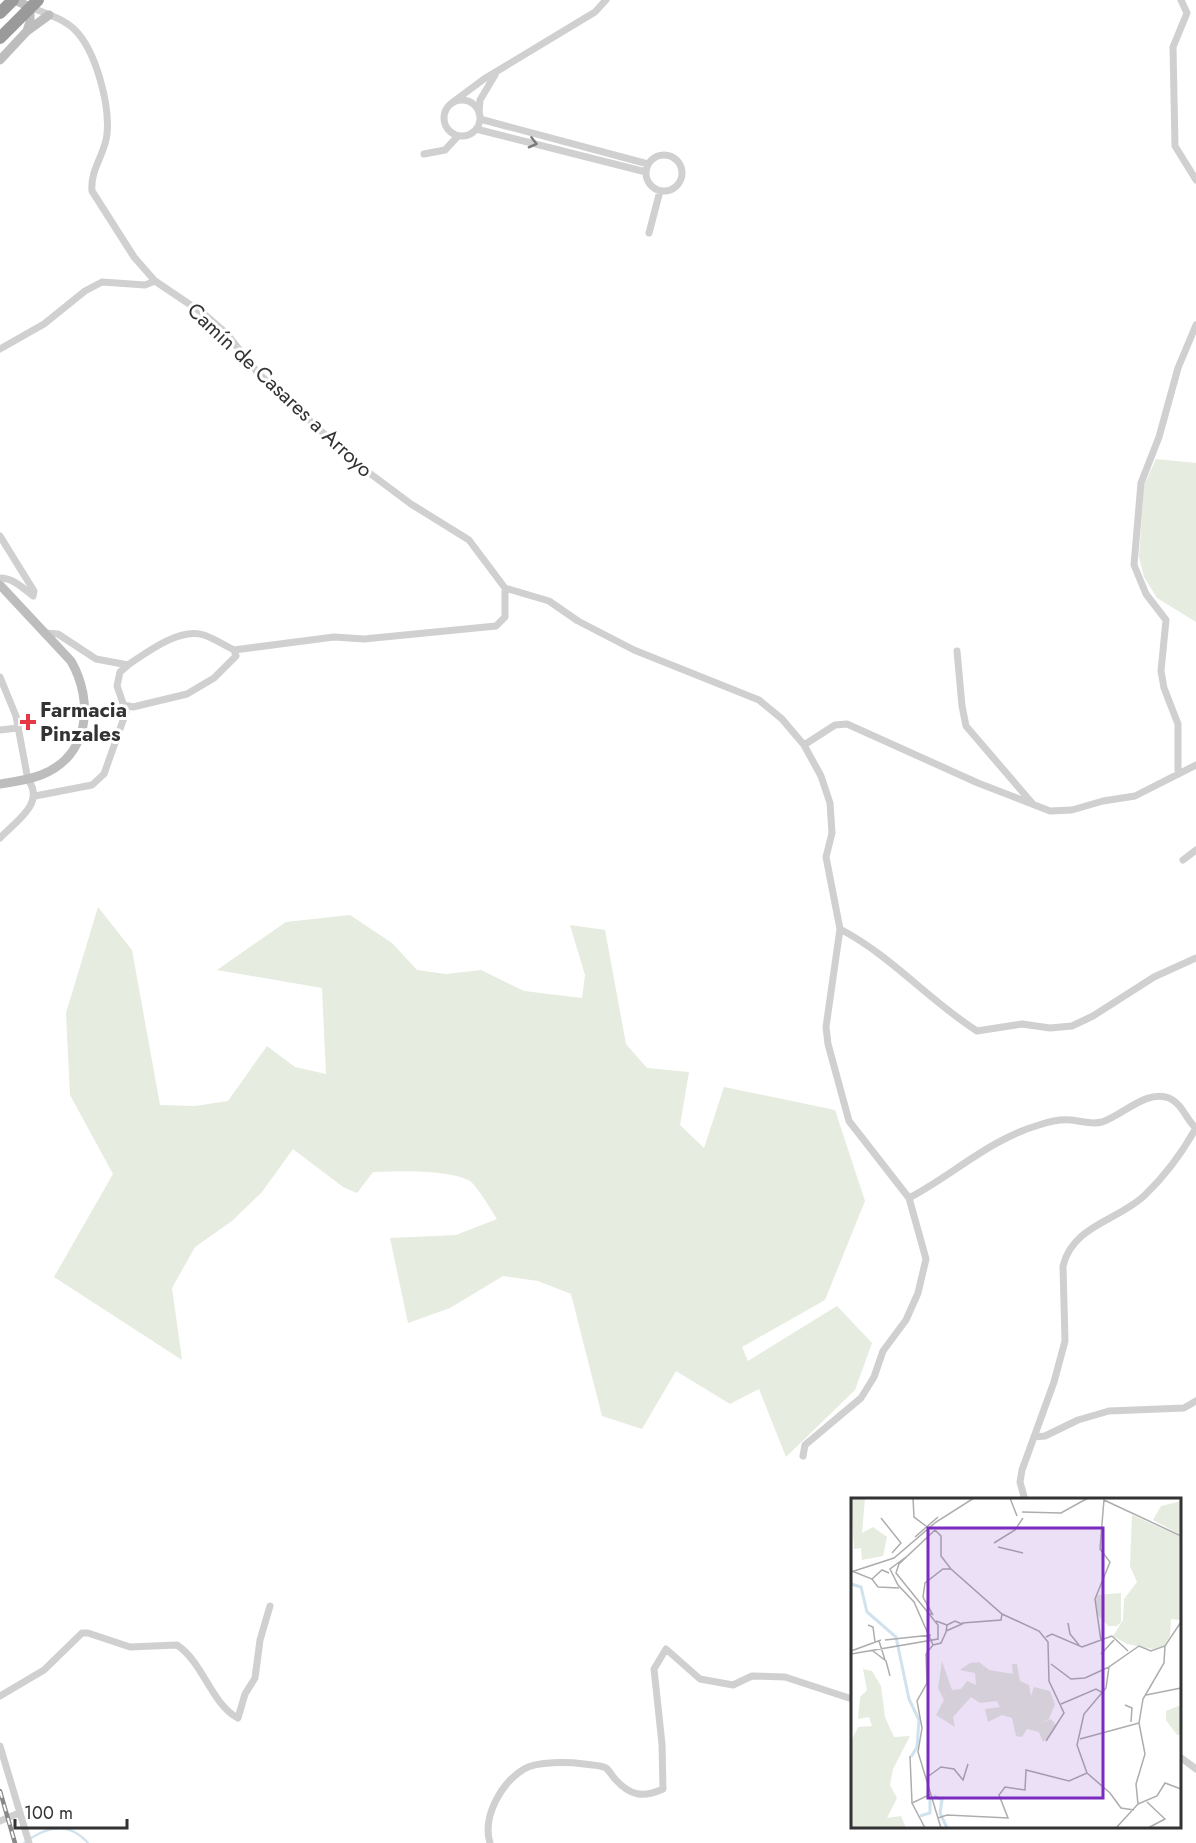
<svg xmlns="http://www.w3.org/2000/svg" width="1196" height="1843" viewBox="0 0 1196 1843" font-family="Jost,sans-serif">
	<rect width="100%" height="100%" fill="#fff"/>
	<!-- green -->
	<path fill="#e6ecdf" d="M1156 459 1196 463V622L1157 598 1144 577 1139 557 1144 485Z
		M98 907 132 950 160 1105 195 1106 228 1101 267 1046 295 1067 326 1074 322 988 217 970 286 922 350 915 392 943 417 970 446 974 481 970 524 991 582 998 585 975 570 925 605 930 626 1044 647 1068 689 1072 680 1125 704 1148 724 1087 835 1110 865 1201 825 1300 742 1347 748 1361 837 1306 872 1343 855 1390 786 1457 759 1389 730 1404 676 1371 642 1429 602 1416 571 1294 538 1281 503 1276 450 1308 408 1323 390 1238 456 1235 497 1219C492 1211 477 1186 470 1181 449 1169 397 1171 373 1172L357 1193 343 1187 293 1149 262 1192 232 1221 195 1247 172 1288 182 1360 54 1277 113 1174 70 1095 66 1013Z"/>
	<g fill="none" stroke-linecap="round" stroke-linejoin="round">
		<!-- stream -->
		<path stroke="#cfe2ee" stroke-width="2" d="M24 1843C45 1827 68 1820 88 1843"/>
		<!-- street -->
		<path stroke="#d0d0d0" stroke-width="7" d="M1181 0 1187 13 1173 47 1175 146 1196 180
			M30 7C45 13 64 19 75 30 96 51 110 105 107 134 105 155 90 169 92 191L134 257 155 281 204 314 227 334 257 372 356 463 411 504 469 540 505 588 549 601 578 621 634 650 759 700 782 719 804 745 821 776 830 803 832 833 826 857 840 929 826 1027 828 1044 849 1121 909 1198 926 1259 918 1293 906 1320 883 1351 874 1377 861 1398 805 1445 803 1456
			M444 118a18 18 0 1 1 36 0a18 18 0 1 1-36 0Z
			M453 102 484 79 595 12 606 0
			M479 113 480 100 495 75
			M480 119 648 164
			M476 129 646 172
			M424 154 445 150 458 136
			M646 173a18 18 0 1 1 36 0a18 18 0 1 1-36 0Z
			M649 233 660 191
			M0 349 44 324 85 291 102 282 145 285 155 281
			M0 536 34 591 33 596C23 588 13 578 0 578
			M234 650 334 637 364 639 496 626 505 617V588
			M957 651 962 706 966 726 1032 803
			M0 677 16 716 28 780C46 803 15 822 0 838
			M124 705 133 707 187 694 214 678 236 656 234 650C224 645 215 639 204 635 180 627 147 652 128 665
			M0 730 18 728
			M804 745 835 725 847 724 978 783 1050 811 1072 810 1103 801 1135 796 1196 765
			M1178 774V724L1164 688 1161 671 1166 620 1146 594 1134 565 1141 483 1159 437 1178 368 1196 325
			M35 796 92 785 104 774 126 712 117 686 120 672 128 665 96 659 58 634 46 633
			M1183 860 1196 850
			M840 929C893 957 927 999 977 1031L1022 1024 1050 1028 1072 1026 1093 1016 1154 977 1196 958
			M909 1198C953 1175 990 1139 1039 1125 1048 1122 1062 1119 1071 1120 1082 1121 1091 1125 1102 1122 1123 1115 1147 1089 1169 1098 1183 1104 1186 1120 1196 1128
			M1034 1437 1045 1436 1078 1420 1109 1411 1184 1408 1196 1401
			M1025 1500 1020 1482 1022 1470 1054 1382 1065 1341 1063 1266C1073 1225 1118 1221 1145 1195 1166 1175 1182 1153 1196 1128
			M0 1696 44 1670 82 1633H88L130 1647 177 1645C203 1662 212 1705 238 1718L245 1694 255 1678 260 1640 270 1606
			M0 1746 29 1843
			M1180 1757 1196 1769
			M0 1821 19 1813
			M490 1843C482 1817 501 1783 524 1769 537 1761 569 1762 584 1764 590 1765 601 1765 606 1768 609 1770 612 1776 615 1779 630 1796 643 1798 663 1789L662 1744 654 1669 666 1649 700 1679 733 1685 752 1676 785 1677 852 1699"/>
		<!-- secondary -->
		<path stroke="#bdbdbd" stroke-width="9" d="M14 0 30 7V22L27 31
			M0 60 27 31 49 15
			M0 585 71 661C94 701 90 756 41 775 28 780 14 782 0 784"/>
		<!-- highway -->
		<path stroke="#9a9a9a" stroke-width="12" d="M0 13 13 0
			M0 38 38 0"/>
		<!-- rail casing -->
		<g stroke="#888" stroke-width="4.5">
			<path id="rail" d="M0 1791 15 1843"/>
		</g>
		<!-- rail -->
		<use href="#rail" stroke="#fff" stroke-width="2" stroke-dasharray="7" stroke-linecap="butt"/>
	</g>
	<!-- one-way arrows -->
	<defs><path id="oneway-chevron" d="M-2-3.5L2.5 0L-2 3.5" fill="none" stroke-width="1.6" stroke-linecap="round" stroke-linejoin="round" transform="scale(1.5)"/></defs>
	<use stroke="#7a7a7a" href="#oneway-chevron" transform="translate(533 143) rotate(14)"/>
	<!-- markers -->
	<path fill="#e63946" stroke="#fff" stroke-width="2" d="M25 713h6v6h6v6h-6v6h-6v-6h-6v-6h6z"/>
	<g text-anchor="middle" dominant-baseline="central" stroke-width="6" stroke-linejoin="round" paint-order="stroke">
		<!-- street labels -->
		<g font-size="21" fill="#333" stroke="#fff">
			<text transform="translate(280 390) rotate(43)">Camín de Casares a Arroyo</text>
		</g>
		<!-- poi labels -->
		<g font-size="21" font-weight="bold" fill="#333" stroke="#fff" text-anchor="start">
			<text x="40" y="710">Farmacia<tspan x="40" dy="24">Pinzales</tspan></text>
		</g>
	</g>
	<!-- overview -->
	<g transform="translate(851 1498)">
		<rect width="330" height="330" fill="#fff"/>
		<path d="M0 0H14L11 35 22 29 36 39 32 58 11 62 10 50 3 51ZM330 3V37L302 22 310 8ZM281 17 330 39V122L320 121 319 138 313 148 302 151 276 146 262 138 272 122 273 101 286 84 279 68ZM270 95V124L266 128H257L245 115V101L246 97ZM91 163 101 192 110 191 116 183 125 187 124 175 109 172 119 165 128 164 138 172 162 176 161 166H166L169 183 178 187 180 198 183 189 199 193 204 206 198 221 186 227 200 221 205 227 202 234 192 244 188 234 176 231 171 239 165 238 161 220 151 217 137 224 134 211 149 209 146 203 129 205 120 199 102 219 104 229 85 217 93 202 87 190ZM12 171 21 173 30 188 34 219 43 239 59 238 42 271 39 287 46 300 36 320 50 318 55 330H0V243L7 229 21 228 18 219 7 221 9 199 16 192ZM330 207V236L326 237 315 222V213Z" fill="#e6ecdf"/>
		<path fill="none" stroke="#cfe2ee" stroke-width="3" d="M0 86 10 89 16 114 45 139 58 201 68 222 66 249 60 259M83 298 91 302 89 315 96 330M69 318 79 315V301"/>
		<path fill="none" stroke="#adadad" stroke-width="1.5" d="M62 0 63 19 75 28M159 0 166 18M253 2 330 38M171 14 210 15 237 0M30 20 50 45 41 55M84 32 90 38V58L100 71 151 116 188 133 197 144 198 183 213 215 195 243M64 39 87 19M143 45 164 32 172 20M147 49 172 55M55 59 39 71 47 87 63 104 82 147 75 156 76 185 66 203 71 230 67 254 90 330M1 73 21 81 27 89 48 90M0 74 43 60 85 24 123 0M21 81 31 72 38 75M79 115 82 117 72 99 74 85 92 71H100M111 125 150 122 151 116M217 125 219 136 228 147M17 127 22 129 24 144M95 133 111 126 104 123 96 127M261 138 277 153M195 139 201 136 231 149 261 138M34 142 80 137M28 143 34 162M250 143 244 101 259 64 249 51 253 1M82 147 90 145 95 134 96 127 85 123M0 153 30 142M22 153 35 163 39 178M0 156 87 141V127L45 75 48 66 84 32M250 156 263 142M200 166 220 181 234 180 258 169M295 197 330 190M210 206 245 191 252 195M274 207 281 210 280 224M229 241 288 225M59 258 61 305M236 275 226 247 233 216 255 190 258 169 288 148 300 153 314 148 330 124M236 275 259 295 270 310 283 312M75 280 90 269 103 271 112 282 117 266M296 304 314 321 297 330M287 306 306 298 314 285 330 291M87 320 96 317 157 320 148 297 154 289 174 292 175 272 218 283 236 275M74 330 61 305 80 296M265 330 287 306 285 286 294 256 288 225 292 201 313 165 314 148"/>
		<path fill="#7b2cbf" fill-opacity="0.15" stroke="#7b2cbf" stroke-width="3" d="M77 30H252V300H77Z"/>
		<rect width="330" height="330" fill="none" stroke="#333" stroke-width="3"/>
	</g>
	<!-- scale -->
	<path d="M15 1819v9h112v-9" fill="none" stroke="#333333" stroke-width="3"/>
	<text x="24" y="1819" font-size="18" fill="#333333" stroke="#ffffff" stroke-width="4.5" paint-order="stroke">100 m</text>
</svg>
